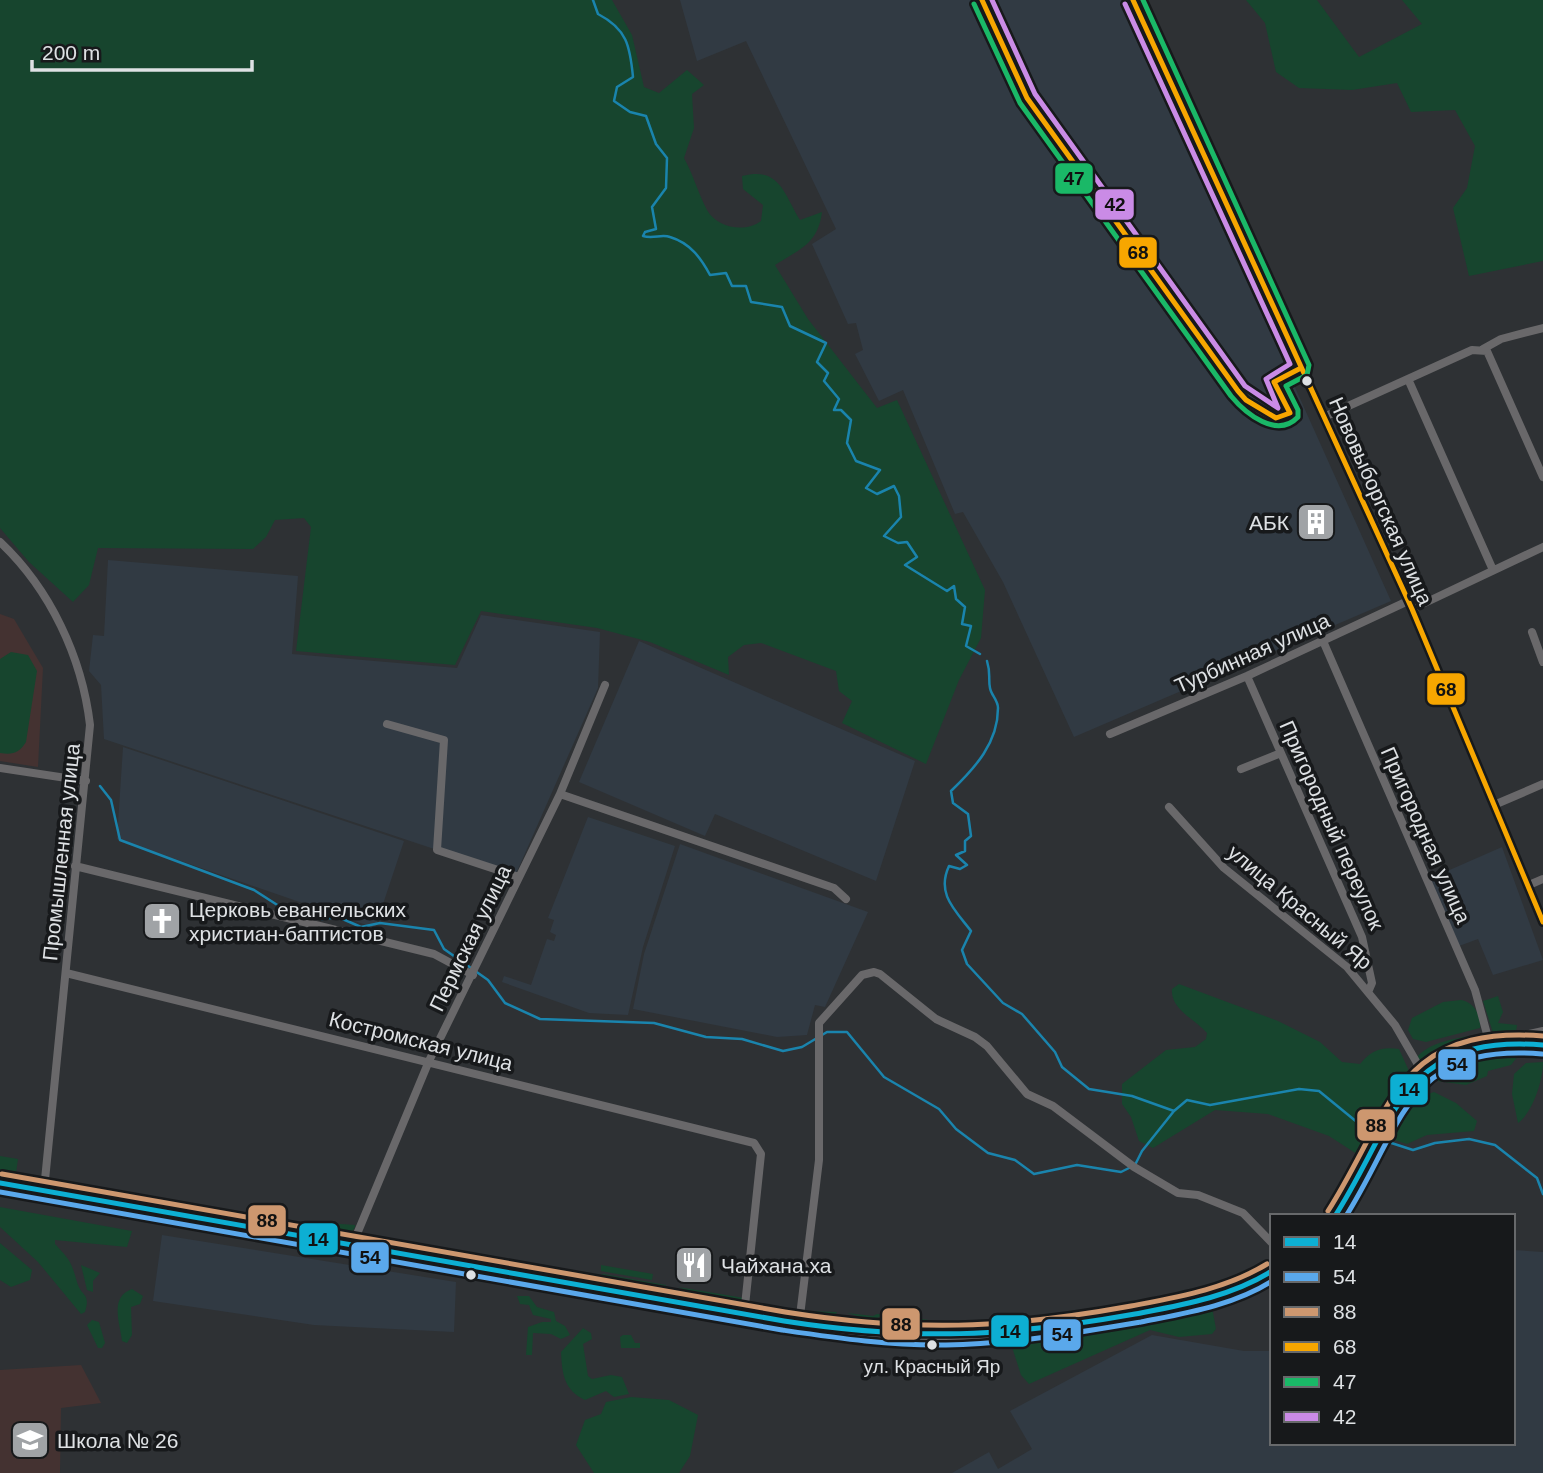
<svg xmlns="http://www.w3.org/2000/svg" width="1543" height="1473" viewBox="0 0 1543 1473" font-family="Helvetica,sans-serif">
	<rect width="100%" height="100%" fill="#2e3134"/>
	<!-- built -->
	<path fill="#313a43" d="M680 0H1121L1391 601 1074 737 1003 582 963 512 955 514 903 390 879 401 855 354 863 350 856 323 848 324 812 244 836 229 746 41 697 61Z
		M108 560 298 576 292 654 457 668 481 615 600 632 598 688 515 876 104 739 101 685 89 671 93 635 104 636Z
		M639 641 915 761 876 881 715 814 705 836 579 782Z
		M123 747 404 841 375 928 117 839Z
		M588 817 675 846 643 947 628 1015 589 1013 502 982 504 976 531 985 547 939 554 941 556 935 550 932 554 920 548 918Z
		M680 844 868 912 825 1007 815 1005 807 1035 777 1037 633 1009 644 954Z
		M1502 847 1543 960 1493 975 1478 939 1459 946 1429 879Z
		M162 1235 456 1282 454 1332 314 1325 153 1301Z
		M1513 1250 1543 1252V1473H952L989 1452 998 1469 1032 1449 1010 1411 1152 1335 1244 1351H1272V1443H1513Z"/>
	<!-- education -->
	<path fill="#443231" d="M0 614 14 619 43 668 38 767 0 761Z
		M81 1365 101 1403 61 1408 60 1473H0V1370Z"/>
	<!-- green -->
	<path fill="#17452e" d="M0 0H612L632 35 644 87 659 93 687 70 704 85 692 94 694 128 684 158C693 174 698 193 707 210 717 228 745 233 761 221L763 205 743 189 742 176C780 166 784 194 800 220L822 212C818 244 800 249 775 265L808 319 877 408 897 400 985 590 981 638 959 680 926 764 842 723 852 701 839 691 836 671 761 643 744 645 728 657 729 675 650 642 597 628 481 611 455 665 296 651 311 527 304 518 275 520 266 537 253 549 98 548 89 585 73 602 29 562 0 528Z
		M1246 0H1317L1359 57 1422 24 1402 0H1543V261L1469 276 1453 208 1467 188 1475 146 1455 110 1411 112 1397 83 1352 90 1299 88 1276 72 1265 23Z
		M11 652 28 655 37 671 26 742C19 753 13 755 0 753V659Z
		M1179 984 1278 1021 1320 1042 1342 1062 1360 1064C1370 1051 1381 1046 1399 1049L1409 1071 1384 1103 1360 1156 1329 1136 1268 1114 1215 1110 1153 1148 1139 1141 1131 1117 1122 1104V1084L1166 1050 1195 1047 1206 1039 1207 1033C1196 1020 1170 1009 1172 989Z
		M1498 996 1503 1012 1498 1023 1517 1025 1516 1032 1494 1036 1483 1001Z
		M1461 1000C1474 1002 1481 1015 1480 1028L1426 1042 1413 1039 1408 1030 1412 1018 1443 1002Z
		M1480 1034 1477 1040 1457 1045 1420 1062 1415 1060C1427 1041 1460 1038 1480 1034Z
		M1518 1056 1511 1065 1488 1071 1487 1076 1466 1085 1437 1081C1458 1063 1491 1057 1518 1056Z
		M1543 1062C1543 1080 1533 1112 1518 1123L1512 1094 1514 1074 1526 1063Z
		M1434 1092 1456 1103 1477 1121 1474 1131 1427 1135 1407 1144 1388 1138C1397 1120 1414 1098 1434 1092Z
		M0 1156 18 1159 16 1173 0 1170Z
		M0 1207 132 1231 127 1247 55 1240V1244C70 1260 71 1261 77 1282 81 1297 91 1292 85 1312L81 1314 38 1262 0 1227Z
		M327 1223 355 1225V1227L350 1235 325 1234Z
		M0 1243 32 1270 30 1280 11 1287 0 1280Z
		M455 1252 542 1268 543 1269 541 1272 454 1256Z
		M81 1265 100 1273 93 1281V1292L87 1290Z
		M601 1265 653 1274 652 1280 601 1271Z
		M603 1274 666 1285V1286L656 1285 654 1291 595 1281V1277Z
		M678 1287 744 1298 738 1305 689 1297 690 1291Z
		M132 1289 143 1296 140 1304 131 1307 132 1335 127 1343 122 1341C120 1323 109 1297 132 1289Z
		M517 1296H529L537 1307 554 1312 556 1321 565 1326 570 1335 561 1339 551 1334 533 1333 532 1355H526L528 1327 542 1322H551V1319L533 1315 529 1305 520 1304Z
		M1212 1307 1216 1329 1212 1334 1179 1337 1150 1330 1029 1384 1021 1375 1011 1344Z
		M805 1311 837 1312 832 1321 805 1317Z
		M847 1313 873 1316 877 1314 929 1320 930 1323 909 1326 887 1321V1318L878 1317V1322Z
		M92 1320 99 1322 105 1343 102 1348H98L87 1325Z
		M583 1328 591 1333 592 1339 583 1344 588 1376 592 1379 611 1375 622 1377 629 1394 614 1397 606 1391 585 1400C564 1390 562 1374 561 1352Z
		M623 1335H631L635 1343H640V1348H621L620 1337Z
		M631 1397 669 1400 698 1415 690 1456 679 1473H594L576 1445 585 1420 601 1414 606 1402Z"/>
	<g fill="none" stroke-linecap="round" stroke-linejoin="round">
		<!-- stream -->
		<path stroke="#1a84ad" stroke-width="2.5" d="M593 0 598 14C627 29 630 46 633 77L617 87 614 101 630 112 646 116 656 144 667 158 666 188 652 207 656 229 645 232 643 236C653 239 662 234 670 237 690 243 701 258 710 275L726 273 732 286H746L751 302 782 307 790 326 826 343 817 362 828 373 824 381 839 399 834 410H841L851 420 847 443 856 461 880 470 866 488 877 494 894 486 899 496 901 517 884 536 898 543 907 542 917 557 905 565 947 591 954 586 956 599 965 607 962 624 971 626 966 646 980 654
			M987 661C991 674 988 678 990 688 991 695 998 700 998 708 998 743 975 768 951 791L953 803 968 814 971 836 965 841V851L956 855 967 865 960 869 949 866C936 894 955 910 971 931L962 950 967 964 1003 1003 1022 1014 1055 1052 1062 1067 1089 1089 1132 1096 1174 1111 1187 1100 1210 1105 1299 1089 1319 1091 1374 1136
			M100 786 111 800 120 840 254 890 282 908 306 915 322 919 338 917 361 927 380 923 434 930 444 949 488 980 505 1003 540 1019 654 1023 706 1037 742 1039 783 1051 802 1047 827 1032H847L884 1077 939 1109 956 1129 988 1153 1015 1160 1034 1174 1077 1165 1121 1172 1135 1165 1142 1151 1174 1111
			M1379 1139 1413 1150 1435 1143 1469 1139 1495 1145 1537 1178 1543 1194"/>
		<!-- minor -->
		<path stroke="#69686a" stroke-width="8" d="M1133 0 1412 609 1543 922
			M1483 349 1501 339 1543 328
			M1408 379 1493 570
			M1324 417 1472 350 1487 351 1543 477
			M0 542C50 589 82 657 90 725L44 1190
			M1412 609 1543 547
			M1532 632 1543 662
			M1323 641 1475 990 1490 1045
			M1247 676 1362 937 1372 983 1369 990
			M387 724 444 740 437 850 519 877
			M1110 734 1247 676 1408 601
			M0 768 86 781
			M1241 769 1281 753
			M560 794 834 888 846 899
			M1494 805 1543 784
			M1169 807 1224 868 1347 967 1395 1025 1424 1075
			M75 866 434 954 473 975
			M1529 885 1543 879
			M66 973 754 1143 761 1154 744 1315
			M1488 1043 1543 1031
			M352 1246 429 1061 560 794 605 685
			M799 1324 819 1160V1023L862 975 874 972 880 974 936 1019 975 1037 987 1046 1027 1094 1053 1106 1134 1167 1178 1193 1198 1195 1243 1213 1272 1243"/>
		<!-- major -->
		<path stroke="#69696b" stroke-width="10" d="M0 1183 784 1321C828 1328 872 1334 917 1336 993 1339 1070 1326 1145 1312 1188 1303 1235 1297 1272 1271
			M1335 1216C1362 1177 1376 1128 1406 1090 1438 1051 1495 1039 1543 1045"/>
		<!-- bus-1 casing -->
		<g stroke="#17191b" stroke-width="10">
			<path id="bus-1" d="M0 1183 784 1321C913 1341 1007 1337 1135 1314 1182 1305 1230 1297 1272 1271
				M1335 1216C1397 1119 1401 1034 1543 1045"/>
		</g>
		<!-- bus-2 casing -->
		<g stroke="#17191b" stroke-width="10">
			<path id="bus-2" d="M0 1192 782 1330C837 1338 891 1346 946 1345 1012 1344 1076 1333 1141 1322 1186 1313 1232 1306 1272 1281
				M1346 1216C1404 1124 1406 1043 1542 1054"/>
		</g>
		<!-- bus-3 casing -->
		<g stroke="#17191b" stroke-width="10">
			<path id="bus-3" d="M2 1174 785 1312C912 1332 1005 1329 1131 1306 1178 1297 1226 1289 1267 1264
				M1328 1211C1391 1112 1396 1025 1543 1036"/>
		</g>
		<!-- bus-4 casing -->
		<g stroke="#17191b" stroke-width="10">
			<path id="bus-4" d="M982 0 1027 98 1238 391 1246 400 1276 418 1290 413 1274 382 1301 368
				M1133 0 1412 609 1543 922"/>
		</g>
		<!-- bus-5 casing -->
		<g stroke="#17191b" stroke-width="10">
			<path id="bus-5" d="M974 4 1020 103 1231 396C1246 414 1277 439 1298 417V410L1286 386 1307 375 1309 365 1143 0"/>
		</g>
		<!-- bus-6 casing -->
		<g stroke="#17191b" stroke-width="10">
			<path id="bus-6" d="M992 0 1035 94 1245 386 1278 408 1266 379 1290 364 1125 4"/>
		</g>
		<!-- bus-1 -->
		<use href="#bus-1" stroke="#0dafd3" stroke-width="5"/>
		<!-- bus-2 -->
		<use href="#bus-2" stroke="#5aa8eb" stroke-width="5"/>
		<!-- bus-3 -->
		<use href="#bus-3" stroke="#cd976f" stroke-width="5"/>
		<!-- bus-4 -->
		<use href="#bus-4" stroke="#f7a600" stroke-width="5"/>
		<!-- bus-5 -->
		<use href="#bus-5" stroke="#1ab867" stroke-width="5"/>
		<!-- bus-6 -->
		<use href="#bus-6" stroke="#ca8be6" stroke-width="5"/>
	</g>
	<!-- icons -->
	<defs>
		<g id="building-square" transform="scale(2.0125)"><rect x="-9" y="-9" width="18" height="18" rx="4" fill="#a0a3a6" stroke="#17191b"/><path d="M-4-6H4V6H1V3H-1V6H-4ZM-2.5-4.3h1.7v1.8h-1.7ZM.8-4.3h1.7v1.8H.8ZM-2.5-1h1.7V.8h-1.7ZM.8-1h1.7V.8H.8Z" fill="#fff"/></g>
		<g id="church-square" transform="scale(2.0125)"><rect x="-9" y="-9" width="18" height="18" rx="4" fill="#a0a3a6" stroke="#17191b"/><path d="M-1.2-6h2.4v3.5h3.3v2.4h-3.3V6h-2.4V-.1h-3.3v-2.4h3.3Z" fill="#fff"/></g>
		<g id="restaurant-square" transform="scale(2.0125)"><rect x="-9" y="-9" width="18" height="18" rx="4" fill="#a0a3a6" stroke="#17191b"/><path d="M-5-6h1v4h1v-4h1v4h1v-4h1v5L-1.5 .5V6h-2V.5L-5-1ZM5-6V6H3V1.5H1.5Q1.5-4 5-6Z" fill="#fff"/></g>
		<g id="school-square" transform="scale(2.0125)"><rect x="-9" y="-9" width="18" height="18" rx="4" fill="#a0a3a6" stroke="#17191b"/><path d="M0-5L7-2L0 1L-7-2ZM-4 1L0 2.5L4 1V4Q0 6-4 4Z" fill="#fff"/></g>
	</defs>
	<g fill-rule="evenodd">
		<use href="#building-square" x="1316" y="522"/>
		<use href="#church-square" x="162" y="921"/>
		<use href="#restaurant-square" x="694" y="1265"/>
		<use href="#school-square" x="30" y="1440"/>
	</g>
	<!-- markers -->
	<g fill="#dee1e4" stroke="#17191b" stroke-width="2.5">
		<circle cx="1307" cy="381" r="6"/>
		<circle cx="471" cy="1275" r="6"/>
		<circle cx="932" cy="1345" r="6"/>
	</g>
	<g text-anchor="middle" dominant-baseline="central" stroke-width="7" stroke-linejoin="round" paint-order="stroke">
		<!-- bus labels -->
		<g font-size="19" fill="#dee1e4" stroke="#17191b">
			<text x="932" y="1366">ул. Красный Яр</text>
		</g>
		<!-- street labels -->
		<g font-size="21" fill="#dee1e4" stroke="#17191b">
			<text transform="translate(1381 501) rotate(66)">Нововыборгская улица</text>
			<text transform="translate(1252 653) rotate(-24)">Турбинная улица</text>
			<text transform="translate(1332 825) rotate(66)">Пригородный переулок</text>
			<text transform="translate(1426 835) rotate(66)">Пригородная улица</text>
			<text transform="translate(61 852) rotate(-84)">Промышленная улица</text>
			<text transform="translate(1300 907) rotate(40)">улица Красный Яр</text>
			<text transform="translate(470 938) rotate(-64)">Пермская улица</text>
			<text transform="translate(421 1041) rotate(14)">Костромская улица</text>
		</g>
		<!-- poi labels -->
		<g font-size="21" fill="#dee1e4" stroke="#17191b" text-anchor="start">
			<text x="1289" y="522" text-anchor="end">АБК</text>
			<text x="189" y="909">Церковь евангельских<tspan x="189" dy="24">христиан-баптистов</tspan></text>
			<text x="721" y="1265">Чайхана.ха</text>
			<text x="57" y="1440">Школа № 26</text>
		</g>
	</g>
	<g stroke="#17191b" stroke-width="2.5">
		<rect x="1054" y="162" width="40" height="33" rx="7" fill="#1ab867"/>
		<rect x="1094" y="188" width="41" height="33" rx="7" fill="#ca8be6"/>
		<rect x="1118" y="236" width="40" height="33" rx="7" fill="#f7a600"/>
		<rect x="1426" y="672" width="40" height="34" rx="7" fill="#f7a600"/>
		<rect x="1437" y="1048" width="40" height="33" rx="7" fill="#5aa8eb"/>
		<rect x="1389" y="1073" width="40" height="33" rx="7" fill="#0dafd3"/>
		<rect x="1356" y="1108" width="40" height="34" rx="7" fill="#cd976f"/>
		<rect x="247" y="1204" width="40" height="33" rx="7" fill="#cd976f"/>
		<rect x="298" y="1222" width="41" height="34" rx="7" fill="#0dafd3"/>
		<rect x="350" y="1241" width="40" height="33" rx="7" fill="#5aa8eb"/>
		<rect x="881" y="1307" width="40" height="34" rx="7" fill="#cd976f"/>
		<rect x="990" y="1314" width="40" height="34" rx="7" fill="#0dafd3"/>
		<rect x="1042" y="1318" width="40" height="34" rx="7" fill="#5aa8eb"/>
	</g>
	<g font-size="19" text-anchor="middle" font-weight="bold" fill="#111">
		<text x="1074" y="185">47</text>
		<text x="1115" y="211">42</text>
		<text x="1138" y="259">68</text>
		<text x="1446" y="696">68</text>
		<text x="1457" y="1071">54</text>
		<text x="1409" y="1096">14</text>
		<text x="1376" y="1132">88</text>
		<text x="267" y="1227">88</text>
		<text x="318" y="1246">14</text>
		<text x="370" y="1264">54</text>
		<text x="901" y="1331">88</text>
		<text x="1010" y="1338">14</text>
		<text x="1062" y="1341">54</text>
	</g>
	<!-- legend -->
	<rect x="1270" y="1214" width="245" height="231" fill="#17191b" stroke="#67696b" stroke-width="2"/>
	<rect x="1284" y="1237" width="35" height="10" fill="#0dafd3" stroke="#67696b" stroke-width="2"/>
	<text x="1333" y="1249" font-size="21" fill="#dee1e4">14</text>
	<rect x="1284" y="1272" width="35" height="10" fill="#5aa8eb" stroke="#67696b" stroke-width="2"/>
	<text x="1333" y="1284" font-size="21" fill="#dee1e4">54</text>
	<rect x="1284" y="1307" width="35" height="10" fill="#cd976f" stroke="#67696b" stroke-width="2"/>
	<text x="1333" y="1319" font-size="21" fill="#dee1e4">88</text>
	<rect x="1284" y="1342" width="35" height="10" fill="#f7a600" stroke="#67696b" stroke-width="2"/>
	<text x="1333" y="1354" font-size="21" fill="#dee1e4">68</text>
	<rect x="1284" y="1377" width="35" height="10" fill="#1ab867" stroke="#67696b" stroke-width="2"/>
	<text x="1333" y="1389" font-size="21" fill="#dee1e4">47</text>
	<rect x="1284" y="1412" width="35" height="10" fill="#ca8be6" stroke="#67696b" stroke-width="2"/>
	<text x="1333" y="1424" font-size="21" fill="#dee1e4">42</text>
	<!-- scale -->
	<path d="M32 60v10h220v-10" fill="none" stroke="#dee1e4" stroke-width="3.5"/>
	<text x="42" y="60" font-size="21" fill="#dee1e4" stroke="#17191b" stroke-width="5" paint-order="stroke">200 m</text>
</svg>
